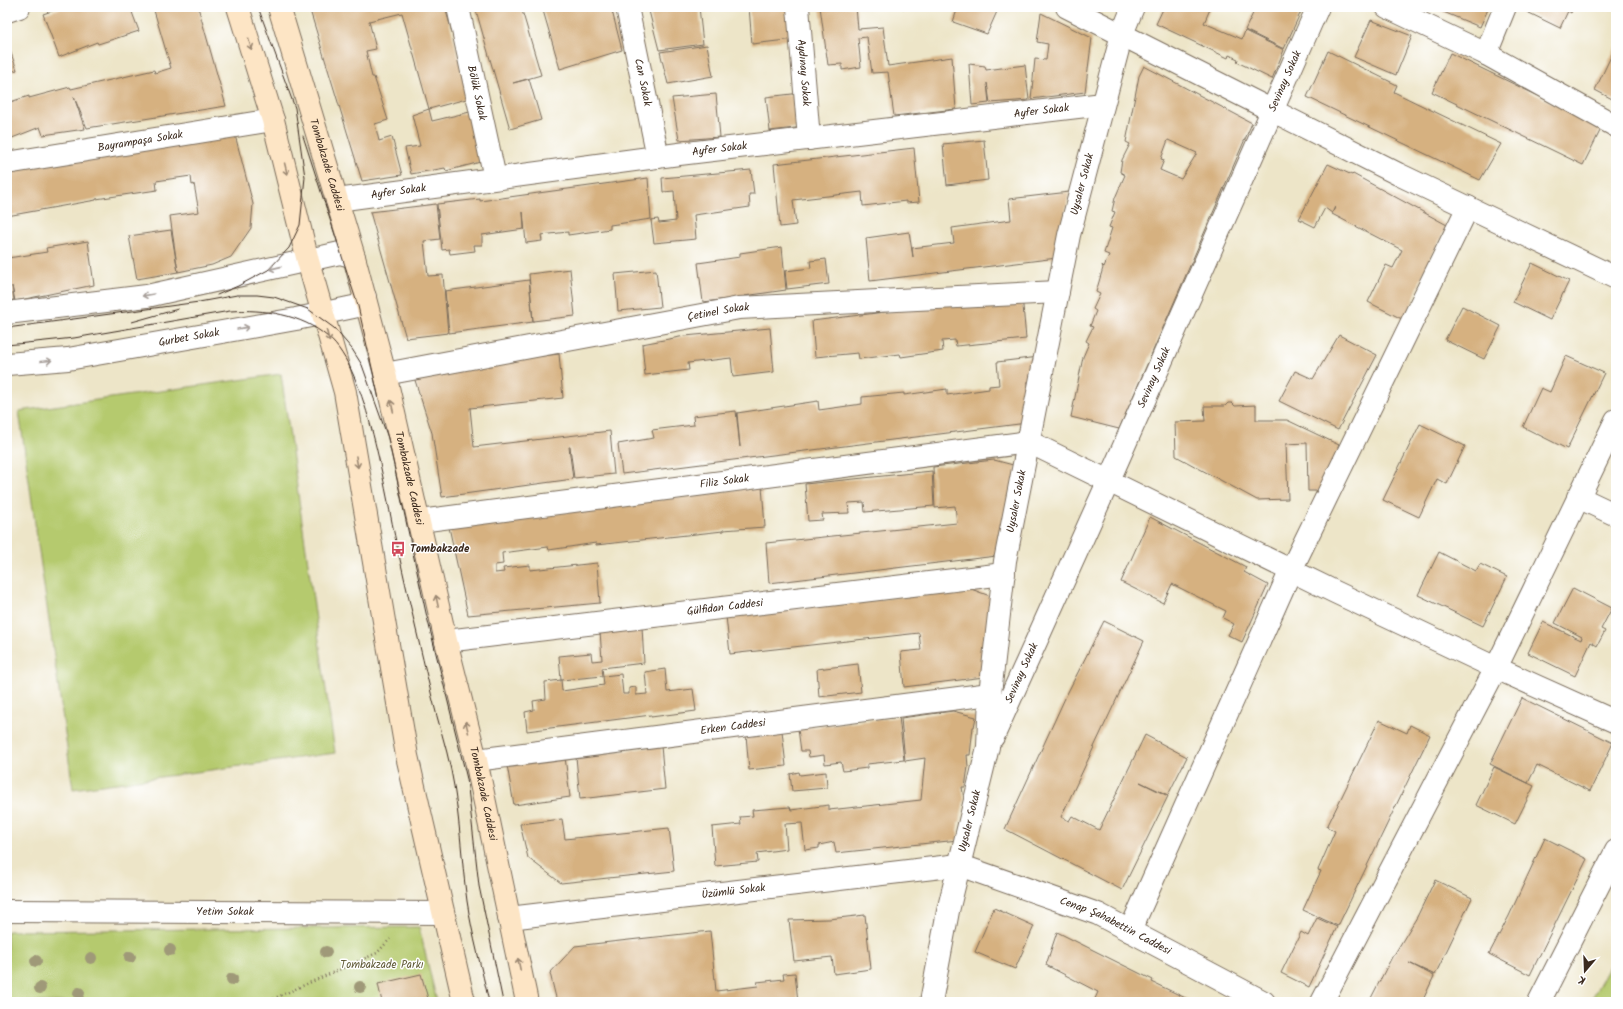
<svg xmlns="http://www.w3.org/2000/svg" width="1623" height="1009" viewBox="0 0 1623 1009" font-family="Kalam,sans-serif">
	<rect width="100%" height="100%" fill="#fff"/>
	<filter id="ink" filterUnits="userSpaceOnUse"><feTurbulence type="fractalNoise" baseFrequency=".025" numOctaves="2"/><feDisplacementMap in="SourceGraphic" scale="8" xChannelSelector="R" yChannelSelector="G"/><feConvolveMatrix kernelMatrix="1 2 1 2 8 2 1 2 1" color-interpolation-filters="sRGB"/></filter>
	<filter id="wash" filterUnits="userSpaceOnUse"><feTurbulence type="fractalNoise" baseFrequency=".012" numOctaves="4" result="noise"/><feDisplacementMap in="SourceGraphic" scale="16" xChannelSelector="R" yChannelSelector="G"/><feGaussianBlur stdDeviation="0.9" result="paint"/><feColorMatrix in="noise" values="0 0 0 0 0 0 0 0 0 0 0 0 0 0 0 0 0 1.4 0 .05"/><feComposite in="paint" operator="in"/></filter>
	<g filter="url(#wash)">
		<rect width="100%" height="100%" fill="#ede5c8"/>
		<!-- green -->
		<path fill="#b5ca6e" stroke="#787a46" d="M281 374 335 753 73 789 19 411Z
			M419 927 437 1002H7V931Z
			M1616 953V1002H1590Z"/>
		<g id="blocks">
			<!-- building -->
			<path fill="#d6b180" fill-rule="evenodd" d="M64 7H130L139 31 98 44 97 42 59 57 43 14Z
				M131 7H147L133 12Z
				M153 7H198L226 106 87 128 74 97 85 129 43 135 40 127 7 140V103L29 96V98L70 87 71 89 154 70 155 73 171 68Z
				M309 7H445L470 98 429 109 402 13 369 21 376 49 366 51 372 77H374L388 120 375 124 379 141 392 137 402 175 362 181Z
				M475 7H521L541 75 513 83 529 79 541 120 510 129Z
				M542 7H611L622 50 560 69Z
				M648 7H699L703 44 659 50Z
				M749 7H792L795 39 752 44Z
				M820 7H856L858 29 883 27 888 66 952 57 956 109 894 116 888 72 872 73 867 37 858 38 861 67 842 70V64L828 65Z
				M885 7H919V10Z
				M958 7H999L987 34 953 22Z
				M1164 7H1211L1204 23 1242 39 1245 31 1284 50 1272 79 1237 62 1238 59 1229 55 1228 58 1156 24Z
				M1256 7H1303L1284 49 1245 30Z
				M1443 7H1489L1480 27 1441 11Z
				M1522 7H1573L1571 13 1568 11 1560 28 1521 9Z
				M1041 13 1092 38 1085 92 1031 99 1035 59 1046 60 1048 44 1037 42Z
				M1371 20 1412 36 1396 75 1354 57Z
				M7 42 17 70 7 73Z
				M707 45 713 76 668 84 660 52Z
				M1616 46V101L1595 90Z
				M1328 51 1397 85 1394 92 1501 144 1480 180 1307 97Z
				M1450 53 1602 127 1583 165 1432 92Z
				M969 64 985 66 986 70 1025 65 1029 100 990 103 987 83 989 103 972 105Z
				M1144 66 1252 123 1119 429 1071 417 1083 357 1089 343 1086 341 1093 327 1090 326 1096 311 1093 309 1100 294 1096 292 1103 268 1102 265 1104 267 1109 255 1104 253 1112 228 1109 227 1115 212 1112 211 1115 198 1125 175 1120 172 1122 160 1130 144 1126 142 1139 76ZM1168 140 1197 153 1181 179 1160 170 1164 160 1161 159Z
				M801 93 804 127 770 131 766 97Z
				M716 94 720 137 679 140 672 98Z
				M429 109 432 121 474 111 488 160 446 171 445 168 411 174 405 148 420 146 412 115Z
				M235 135 253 204 251 228 231 257 212 265 178 272 170 216 199 212 194 184 192 185 191 176 156 181 157 190 96 199V200L7 216V169Z
				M984 140 988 180 947 185 943 144Z
				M914 148 919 202 906 203V201L863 206 862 192 793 200 796 225 780 227 774 164Z
				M1328 164 1352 175 1353 174 1447 225 1420 281 1406 321 1368 302 1386 265 1393 268 1402 250 1332 214 1335 207 1332 213 1325 208 1315 227 1299 219Z
				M751 170 754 194H749L750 207 694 215 696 239 654 243 651 220 658 219 659 223 676 221 674 191 663 192 662 178Z
				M648 178 651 219 610 225V229L568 235V232L541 235 542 241 526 243 523 212 524 229 482 235V245H474L475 251 450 254 449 249 442 250 437 204 480 199V201Z
				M1069 192 1057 258 870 281 866 238 909 232 913 257 912 248 954 243 952 228 1011 220 1009 199Z
				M436 204 440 239 424 241 428 276 443 275 448 333 406 338 370 212Z
				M171 230 178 272 137 279 129 236Z
				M88 241 94 285 15 301 12 286 14 300 7 301 8 258 47 252 46 248Z
				M782 247 786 290 744 296V297L703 302 698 263 740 257V253Z
				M826 259 829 284 787 289 785 271 811 268 810 261Z
				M1532 263 1569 281 1550 320 1513 302Z
				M570 269 575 316 533 321 529 274Z
				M656 270 660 307 618 311 615 274Z
				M529 280 533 322 449 333 445 291Z
				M1022 295 1026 339 956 346 955 340 942 341 943 351 901 357 900 354 859 359 858 353 815 357 812 321Z
				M1462 306 1501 326 1484 359 1445 340Z
				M770 328 774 372 733 377 731 358 688 363 689 370 645 375 642 344 685 336Z
				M1339 335 1377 355 1338 430 1279 401 1295 371 1313 379Z
				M559 354 563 398 470 408 474 447 610 431 614 474 574 478 570 447H569L573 479 442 497 432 433 412 371Z
				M1566 356 1604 373 1567 449 1523 427 1541 388 1550 392Z
				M1039 357 1035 382H1027V423L622 474 618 444 654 438 652 430 694 425 693 416 736 411 740 447 737 413 818 401 819 410 862 404V397L904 393V395L947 389V395L989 389V386L999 385 997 362Z
				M1228 403H1232L1235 406 1256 405V420H1287L1339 445 1340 458 1323 491H1308L1307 443 1286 444 1288 499 1257 500 1176 456 1175 422 1205 421 1204 406H1225Z
				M1420 424 1465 446 1447 484 1437 479 1419 517 1383 500Z
				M994 460 1017 466 1005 555 769 583 766 543 957 523 955 506 935 508 933 467Z
				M932 471 934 506 865 512 864 502 848 503 849 513 822 514 823 520 808 521 805 484Z
				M762 486 765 527 723 530V531L596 545V543L549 550 548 547 502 553 503 564 495 565V573L504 572 503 568 530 565V570L597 563 600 603 468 615 449 527Z
				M1150 517 1246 567 1244 572 1268 585 1242 642 1228 635 1234 624 1223 618 1226 611 1172 584 1163 603 1121 582Z
				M1439 552 1476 571 1480 564 1507 577 1483 626 1418 595Z
				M1573 588 1612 608 1601 629 1605 631 1597 646 1591 642 1575 676 1528 653 1543 622 1581 640 1582 637 1555 623Z
				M971 589 998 599 984 677 904 687 901 652 921 650 919 633 730 654 726 616Z
				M1104 621 1144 641 1061 817 1069 821 1072 816 1099 830 1145 735 1187 757 1168 795 1140 782 1168 796 1122 890 1005 829 1066 696Z
				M642 627 644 663 602 668 603 676 561 680 562 691 604 685 603 676 621 674 623 694H629V688L636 687V695L647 694 645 672 665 669 667 692 693 689 696 711 651 717V715L527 731 525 712 534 710 533 701 546 699 545 682 561 680 559 656 591 653 592 661 602 660 600 631Z
				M858 664 861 692 819 697 817 669Z
				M1522 698 1613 743 1590 791 1537 765 1528 783 1490 764Z
				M953 711 976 717 974 727H973L970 755H967L968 767 965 787H962L964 799 960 822H958V840L836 853 834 842 819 845V848L805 850 802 823 785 824 787 849 757 853 758 862 715 866 712 827 741 824 740 817 753 816 752 810 790 807 791 810 829 805V810L921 800 925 758 905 761 901 718Z
				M899 717 904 760 867 764V768L843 771 841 762 825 764 824 755 809 757 808 751H801L798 729Z
				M1379 720 1407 733 1410 725 1430 735 1338 926 1303 910 1321 871 1318 870 1335 831 1327 827Z
				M782 731 786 766 749 770 746 735Z
				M661 746 665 789 580 799 576 757Z
				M565 757 570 797 514 805 507 765Z
				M1494 767 1534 786 1515 824 1476 805Z
				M799 772 800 775 826 772 827 788 792 791 790 774Z
				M562 819 565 839 669 828 674 871 561 883 528 858 520 824Z
				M1545 838 1587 859 1530 975 1489 954 1509 916Z
				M1435 880 1472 898 1435 975 1409 963 1434 976 1422 1002H1369L1393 955H1394L1417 917Z
				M994 908 1034 926 1015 969 975 952Z
				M865 915 871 969 834 974 832 957 794 961 789 920 829 919Z
				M1317 918 1337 927 1309 987 1281 973 1301 932 1308 936Z
				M710 931 716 991 758 986 757 982 784 979 783 974 795 973 798 1002H557L550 973 575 946Z
				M1057 932 1153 980 1152 982 1194 1002 1094 1001 1098 992 1046 965Z
				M421 974 429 1002H382L378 984Z"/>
		</g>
	</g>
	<g filter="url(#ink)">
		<use href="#blocks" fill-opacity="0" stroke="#796b5a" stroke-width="1"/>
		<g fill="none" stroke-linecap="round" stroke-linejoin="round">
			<!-- minor casing -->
			<g stroke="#796b5a" stroke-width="24">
				<g id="minor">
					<path id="s1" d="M458 7 495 178"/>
					<path id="s2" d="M627 7 658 157"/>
					<path id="s3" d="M798 7 809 139"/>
					<path d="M1067 7 1398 174 1616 278"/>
					<path d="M1387 7 1486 54 1616 126"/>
					<path d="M7 11 19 7"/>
					<path d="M1486 54 1505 7"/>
					<path id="s4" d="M7 163 273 120"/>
					<path id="s5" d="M337 200 679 154 1103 104"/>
					<path d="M7 313 147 296 340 253 354 257"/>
					<path id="s6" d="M7 364 68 359 296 319 358 306 365 297"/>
					<path id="s7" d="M385 374 739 308 1058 292"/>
					<path d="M1029 442 1335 592 1496 668 1616 722"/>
					<path d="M1578 497 1616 515"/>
					<path id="s8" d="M420 521 1029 442"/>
					<path id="s9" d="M446 641 1004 574"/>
					<path id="s10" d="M993 737 1109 480 1318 7"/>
					<path id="s11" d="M476 760 990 694"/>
					<path id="s12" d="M7 911 443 913"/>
					<path id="s13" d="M509 918 959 865 1098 914 1264 1002"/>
					<path d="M1130 931 1291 570 1468 207"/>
					<path id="s14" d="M931 1002 948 911 988 747 990 694 1005 561 1069 235 1122 34 1133 7"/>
					<path d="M1322 1002 1496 668 1616 420"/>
					<path d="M1539 1002 1616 851"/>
				</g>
			</g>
			<!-- secondary casing -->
			<g stroke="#796b5a" stroke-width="24">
				<g id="secondary">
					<path d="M238 7 273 120 308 261 345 392 407 756 464 1002"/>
					<path id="s15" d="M279 7 354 257 385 374 446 641 476 760 527 1002"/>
				</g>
			</g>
			<!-- path -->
			<path stroke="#796b5a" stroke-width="2.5" stroke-dasharray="1 3" stroke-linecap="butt" d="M266 1002 377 953 390 939"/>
			<!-- minor -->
			<use href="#minor" stroke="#fff" stroke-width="22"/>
			<!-- secondary -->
			<use href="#secondary" stroke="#fde5c5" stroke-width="22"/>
			<!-- tram -->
			<path stroke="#3b2a1e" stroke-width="1" d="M303 136 358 306 379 399
				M217 295 238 286 268 270 289 248 300 225 305 177 295 108 258 7
				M132 322 178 309
				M7 328 199 302 237 295H257L274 297 308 309 334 328 352 349 362 365 388 438 426 613 467 779 479 886 503 1002
				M7 345 74 338 230 311C264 309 301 314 328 337 368 370 385 494 397 546 408 596 420 647 432 697 438 722 446 746 451 770 460 813 461 858 467 901 472 935 482 969 489 1002"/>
		</g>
		<!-- trees -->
		<g fill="#9f9978">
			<circle cx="170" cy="950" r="6"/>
			<circle cx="326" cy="952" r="6"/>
			<circle cx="130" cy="957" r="6"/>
			<circle cx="91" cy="958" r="6"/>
			<circle cx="36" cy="961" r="6"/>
			<circle cx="232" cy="979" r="6"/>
			<circle cx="360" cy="987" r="6"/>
			<circle cx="40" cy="988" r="6"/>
			<circle cx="79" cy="993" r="6"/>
		</g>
		<!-- one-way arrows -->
		<defs><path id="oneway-shaft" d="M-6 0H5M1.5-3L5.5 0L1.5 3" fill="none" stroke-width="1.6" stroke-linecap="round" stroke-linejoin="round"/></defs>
		<g stroke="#9c8872">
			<use href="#oneway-shaft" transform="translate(250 44) rotate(73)"/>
			<use href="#oneway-shaft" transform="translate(286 169) rotate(76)"/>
			<use href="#oneway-shaft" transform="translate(328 336) rotate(75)"/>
			<use href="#oneway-shaft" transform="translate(392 406) rotate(-103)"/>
			<use href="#oneway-shaft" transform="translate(357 462) rotate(80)"/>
			<use href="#oneway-shaft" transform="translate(437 601) rotate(-102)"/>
			<use href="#oneway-shaft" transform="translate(467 727) rotate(-104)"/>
			<use href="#oneway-shaft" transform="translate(519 964) rotate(-102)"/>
		</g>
		<g stroke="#a79f9a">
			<use href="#oneway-shaft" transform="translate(275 268) rotate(167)"/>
			<use href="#oneway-shaft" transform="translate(148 295) rotate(170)"/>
			<use href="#oneway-shaft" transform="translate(243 328) rotate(-10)"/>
			<use href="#oneway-shaft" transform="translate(46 361) rotate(-5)"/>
		</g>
	</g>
	<!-- icons -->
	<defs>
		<g id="bus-bare" transform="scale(1.2)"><path d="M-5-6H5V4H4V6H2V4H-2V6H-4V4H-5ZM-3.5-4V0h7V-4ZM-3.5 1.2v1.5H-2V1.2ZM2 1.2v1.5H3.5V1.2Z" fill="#d1495b" stroke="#fff" stroke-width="2.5" paint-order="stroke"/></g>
	</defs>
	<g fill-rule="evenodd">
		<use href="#bus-bare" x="398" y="549"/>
	</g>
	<g text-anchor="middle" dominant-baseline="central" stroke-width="3" stroke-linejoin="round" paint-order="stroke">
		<!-- street labels -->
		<g font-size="11" fill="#3b2a1e" stroke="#fff">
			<text stroke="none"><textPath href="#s3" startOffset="66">Aydınay Sokak</textPath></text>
			<text stroke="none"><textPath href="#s10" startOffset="718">Sevinay Sokak</textPath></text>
			<text stroke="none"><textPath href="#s2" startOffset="77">Can Sokak</textPath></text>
			<text stroke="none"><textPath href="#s1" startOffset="88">Bölük Sokak</textPath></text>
			<text stroke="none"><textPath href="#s5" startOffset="710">Ayfer Sokak</textPath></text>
			<text stroke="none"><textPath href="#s4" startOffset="135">Bayrampaşa Sokak</textPath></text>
			<text stroke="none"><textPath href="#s5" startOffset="386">Ayfer Sokak</textPath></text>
			<text stroke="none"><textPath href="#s15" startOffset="165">Tombakzade Caddesi</textPath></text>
			<text stroke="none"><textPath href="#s14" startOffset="833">Uysaler Sokak</textPath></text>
			<text stroke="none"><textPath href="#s5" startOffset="62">Ayfer Sokak</textPath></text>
			<text stroke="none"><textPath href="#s7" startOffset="339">Çetinel Sokak</textPath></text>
			<text stroke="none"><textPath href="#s6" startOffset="184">Gurbet Sokak</textPath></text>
			<text stroke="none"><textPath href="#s10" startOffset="394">Sevinay Sokak</textPath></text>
			<text stroke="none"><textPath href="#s15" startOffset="489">Tombakzade Caddesi</textPath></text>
			<text stroke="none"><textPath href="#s8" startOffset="307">Filiz Sokak</textPath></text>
			<text stroke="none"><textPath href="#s14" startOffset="509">Uysaler Sokak</textPath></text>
			<text stroke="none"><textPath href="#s9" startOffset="281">Gülfidan Caddesi</textPath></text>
			<text stroke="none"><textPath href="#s10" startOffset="70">Sevinay Sokak</textPath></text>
			<text stroke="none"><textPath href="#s11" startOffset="259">Erken Caddesi</textPath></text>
			<text stroke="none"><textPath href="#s15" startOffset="813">Tombakzade Caddesi</textPath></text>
			<text stroke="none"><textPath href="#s14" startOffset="185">Uysaler Sokak</textPath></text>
			<text stroke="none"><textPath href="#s13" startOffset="226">Üzümlü Sokak</textPath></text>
			<text stroke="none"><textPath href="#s12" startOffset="218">Yetim Sokak</textPath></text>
			<text stroke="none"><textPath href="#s13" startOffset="621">Cenap Şahabettin Caddesi</textPath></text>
		</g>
		<!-- poi labels -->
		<g font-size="11" font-weight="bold" fill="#3b2a1e" stroke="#fff" text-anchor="start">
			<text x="410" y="549">Tombakzade</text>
		</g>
		<!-- park labels -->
		<g font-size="11" fill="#605a36" stroke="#fff">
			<text x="382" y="965">Tombakzade Parkı</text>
		</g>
	</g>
	<!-- margin -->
	<rect width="1623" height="1009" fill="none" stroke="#fff" stroke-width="24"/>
	<!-- north arrow -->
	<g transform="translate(1585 971) rotate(199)" stroke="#ffffff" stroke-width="3" paint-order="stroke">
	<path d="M0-3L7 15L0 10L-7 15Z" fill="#3b2a1e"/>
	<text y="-6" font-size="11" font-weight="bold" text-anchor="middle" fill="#3b2a1e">K</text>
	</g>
</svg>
